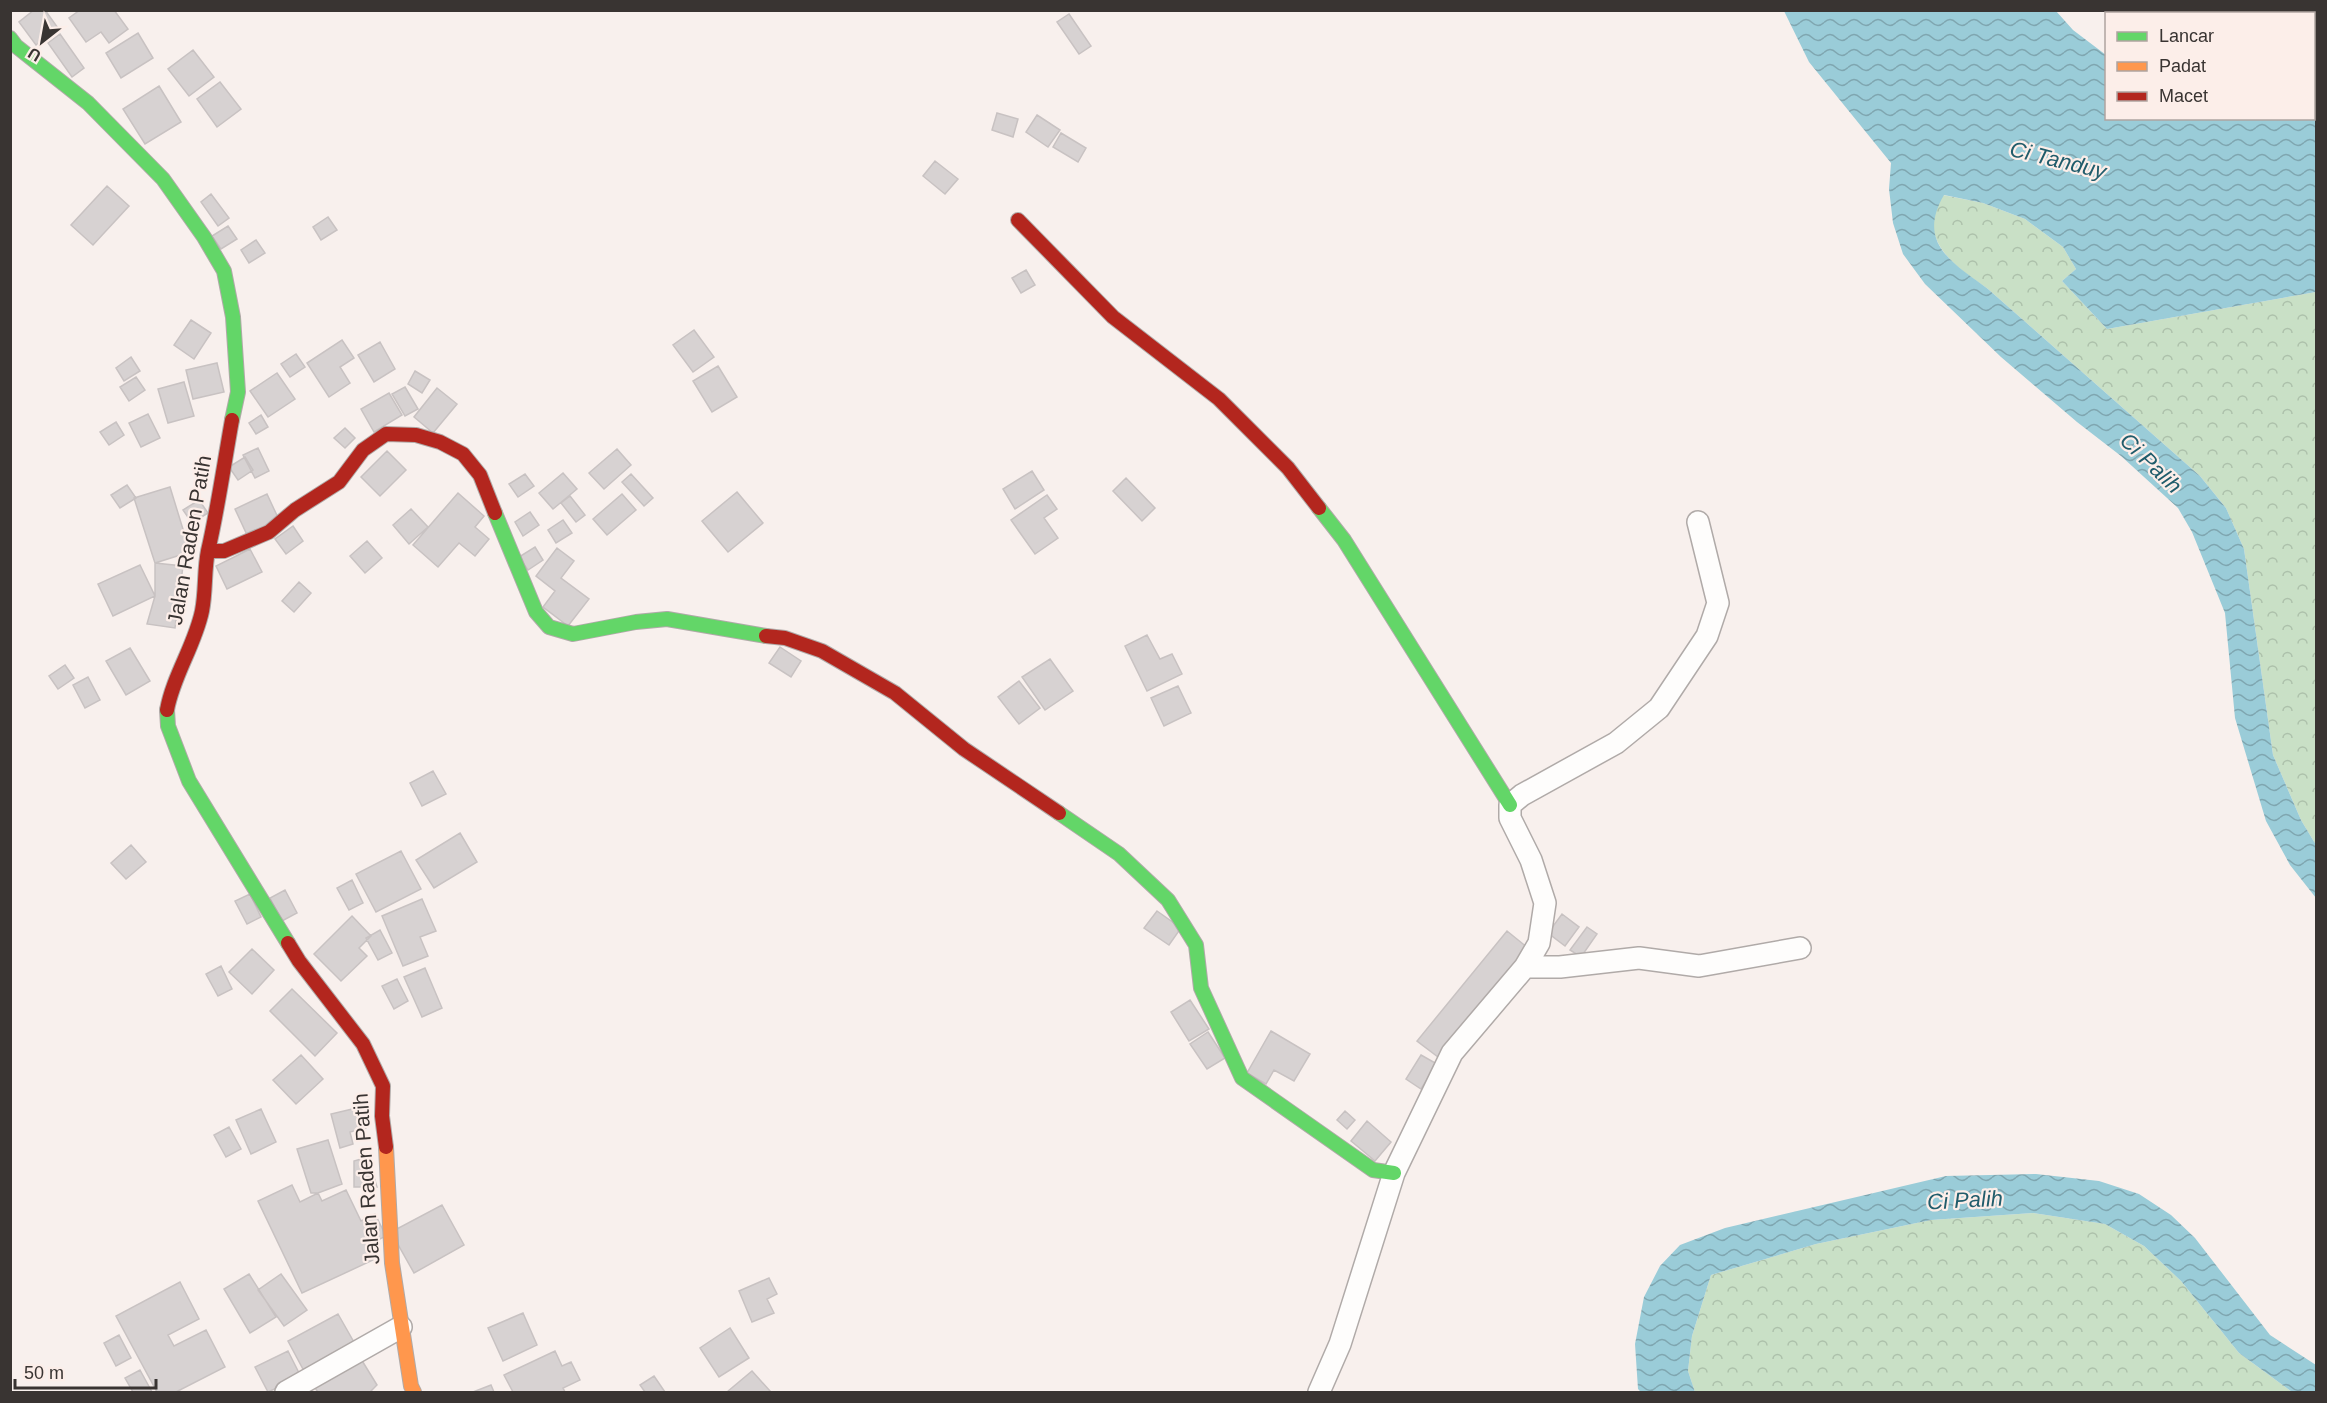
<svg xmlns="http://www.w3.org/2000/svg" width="2327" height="1403" viewBox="0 0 2327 1403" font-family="Arial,sans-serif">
	<defs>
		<pattern id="forest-crowns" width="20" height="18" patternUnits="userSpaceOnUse" patternTransform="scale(1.5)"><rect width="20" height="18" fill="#c9e0c6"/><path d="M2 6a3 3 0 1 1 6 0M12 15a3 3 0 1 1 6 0" fill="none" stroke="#adc1ab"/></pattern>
		<pattern id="water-waves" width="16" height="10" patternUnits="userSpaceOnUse" patternTransform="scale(1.5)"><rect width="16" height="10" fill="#9accd8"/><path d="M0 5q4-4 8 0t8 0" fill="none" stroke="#7fa6b0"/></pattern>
	</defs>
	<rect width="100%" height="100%" fill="#f8f0ed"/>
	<!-- forest -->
	<path fill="url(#forest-crowns)" d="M1943 195 1983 203 2025 219 2063 247 2076 269 2062 281 2107 329 2316 292V845L2301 820 2273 755 2244 549 2226 508 2200 476 1988 289C1963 271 1930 252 1933 216 1934 209 1940 201 1943 195Z
		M2033 1213 2105 1224 2144 1246 2181 1281 2239 1353 2292 1392H1695L1688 1371 1692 1336 1711 1275 1816 1244 1931 1220Z"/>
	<!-- water -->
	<path fill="url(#water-waves)" d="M1784 11H2056L2073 30 2106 55V118H2314V107L2316 106V292L2107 329 2062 281 2076 269 2063 247 2025 219 1983 203 1944 195C1916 243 1953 263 1988 289L2200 476 2226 508 2244 549 2273 755 2301 820 2316 845V898L2290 865 2266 821 2235 718 2225 613 2192 532 2178 508 2121 456 2077 422 2001 357 1925 284 1903 254 1893 223 1889 189 1891 163 1809 62Z
		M2036 1174 2099 1181 2139 1194 2171 1215 2195 1238 2270 1335 2316 1365V1392H2292L2239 1353 2181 1281 2144 1246 2105 1224 2033 1213 1931 1220 1816 1244 1711 1275 1692 1336 1688 1371 1695 1392H1641L1638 1389 1635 1344 1644 1297 1660 1266 1680 1245 1725 1228 1946 1176Z"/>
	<!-- building -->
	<path fill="#d7d2d2" stroke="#c8c2c2" stroke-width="1.5" d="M34 10H45L58 28 36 45 19 22Z
		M80 10H114L128 29 109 43 101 32 86 42 69 18Z
		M1069 14 1091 46 1079 54 1057 22Z
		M138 33 153 58 121 78 106 53Z
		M60 34 84 68 72 77 48 43Z
		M193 50 214 77 189 96 168 69Z
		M220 82 241 109 217 127 197 99Z
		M159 86 181 122 145 144 123 109Z
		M997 113 1018 119 1013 137 992 130Z
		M1037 115 1060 130 1048 147 1026 132Z
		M1061 133 1086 148 1078 162 1053 147Z
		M935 161 958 179 945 194 923 176Z
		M107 186 129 206 93 245 71 225Z
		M211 194 229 218 218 226 201 202Z
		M328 217 337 230 321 240 313 227Z
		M228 226 237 239 221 249 212 236Z
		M256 240 265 253 249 263 241 250Z
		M1026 270 1035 285 1021 293 1012 278Z
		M191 320 211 333 194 359 174 345Z
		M694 330 714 357 693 372 673 345Z
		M342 340 354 358 340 367 350 383 329 397 307 363Z
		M380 342 395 369 374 382 358 355Z
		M296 354 305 367 290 377 281 364Z
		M131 357 140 371 124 381 116 368Z
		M217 363 224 392 193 399 186 370Z
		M718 366 737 397 712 412 693 381Z
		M415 371 430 380 422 393 408 384Z
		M277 373 295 399 268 417 250 391Z
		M136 377 145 390 129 401 120 387Z
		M184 382 194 416 168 423 158 389Z
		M405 387 418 409 405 416 392 394Z
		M437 388 457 404 433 433 414 417Z
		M389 393 402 415 374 432 361 409Z
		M148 414 160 438 141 447 129 423Z
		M261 415 268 427 256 434 249 423Z
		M116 422 124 435 109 445 100 432Z
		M345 428 355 438 345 448 334 438Z
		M258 448 269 471 255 478 243 455Z
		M617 449 631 465 604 489 589 473Z
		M387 451 406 470 380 496 361 477Z
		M245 457 253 470 238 480 229 467Z
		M1032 471 1044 490 1015 509 1003 489Z
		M563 473 577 489 553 509 539 493Z
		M525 474 534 486 518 497 509 484Z
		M631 474 653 498 644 506 622 482Z
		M1126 478 1155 508 1142 521 1113 491Z
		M127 485 136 498 120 508 111 495Z
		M170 487 190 552 155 563 134 498Z
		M737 492 763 523 728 552 702 521Z
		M458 493 484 516 475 527 489 539 475 556 459 543 438 567 413 545Z
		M267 494 280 522 248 537 235 509Z
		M622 494 636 510 607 535 593 519Z
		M1047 495 1057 509 1044 518 1058 538 1035 554 1011 520Z
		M570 496 585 515 576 522 561 503Z
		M199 500 208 513 192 523 183 510Z
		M411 509 428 527 409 544 393 525Z
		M530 512 539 525 523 536 515 522Z
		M563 520 572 533 556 543 548 530Z
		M293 526 303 541 286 554 275 539Z
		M367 541 382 558 365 573 350 556Z
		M535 547 543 560 528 570 519 557Z
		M557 548 574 561 561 578 589 599 568 626 543 607 555 591 536 576Z
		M250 549 262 572 227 589 216 566Z
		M155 563 183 566 175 628 147 624 155 596Z
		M140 565 155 596 113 616 98 584Z
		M299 582 311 593 294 612 282 601Z
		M1147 635 1160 659 1172 654 1182 674 1147 691 1125 646Z
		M780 647 801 661 791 677 769 663Z
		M130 648 150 681 126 695 106 661Z
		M1050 659 1073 691 1045 710 1022 677Z
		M65 665 74 678 58 689 49 676Z
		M88 677 100 700 85 708 73 685Z
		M1019 681 1040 708 1019 724 998 697Z
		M1178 686 1191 713 1164 726 1151 698Z
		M433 771 446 794 422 806 410 783Z
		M460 833 477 862 434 888 416 860Z
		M131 845 146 862 126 879 111 863Z
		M401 851 421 889 376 912 356 874Z
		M352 880 363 903 349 910 337 888Z
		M285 890 297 913 282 921 270 898Z
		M250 894 261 917 247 924 235 901Z
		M422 899 436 931 420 937 428 956 403 966 382 916Z
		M1157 911 1181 928 1169 945 1144 928Z
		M1562 914 1579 927 1565 946 1548 933Z
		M352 916 371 936 359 948 367 956 341 981 314 954Z
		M1587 927 1597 934 1581 957 1570 950Z
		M380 930 392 953 378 960 366 938Z
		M1507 931 1528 948 1438 1057 1417 1041Z
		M252 949 274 970 252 994 229 972Z
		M221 966 232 989 218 996 206 974Z
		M425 968 442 1008 422 1017 404 977Z
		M397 979 408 1001 394 1009 382 986Z
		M292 989 337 1033 315 1056 270 1011Z
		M1190 1000 1209 1029 1189 1041 1171 1012Z
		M1271 1031 1310 1054 1294 1081 1274 1070 1266 1084 1247 1073Z
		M1208 1032 1225 1058 1207 1069 1190 1044Z
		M301 1055 323 1079 296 1104 273 1080Z
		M1421 1055 1437 1064 1421 1089 1406 1079Z
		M361 1107 366 1128 350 1132 353 1144 340 1148 331 1114Z
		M261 1109 276 1142 251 1154 236 1120Z
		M1345 1111 1355 1120 1347 1129 1337 1120Z
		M1367 1121 1391 1142 1375 1161 1351 1141Z
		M229 1127 241 1149 226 1157 214 1135Z
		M328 1140 342 1184 318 1193H311L297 1149Z
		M368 1157 377 1187H354V1161Z
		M292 1185 300 1202 318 1193 322 1201 346 1190 361 1221 375 1214 386 1236 366 1246 373 1260 302 1293 258 1201Z
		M442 1205 464 1245 414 1273 391 1232Z
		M249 1274 276 1317 250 1333 224 1289Z
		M281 1274 307 1310 284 1326 258 1290Z
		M769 1278 777 1294 767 1299 774 1313 752 1322 739 1291Z
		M180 1282 199 1319 168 1335 174 1346 206 1330 225 1367 176 1392H157L116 1316Z
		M523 1313 537 1345 503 1361 488 1328Z
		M338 1314 355 1344 304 1371 288 1341Z
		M730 1328 749 1358 719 1377 700 1348Z
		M119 1335 131 1358 116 1366 104 1343Z
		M288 1351 301 1377 268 1392 255 1367Z
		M555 1351 562 1366 571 1362 580 1380 563 1388 565 1392H513L504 1375Z
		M361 1359 377 1385 370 1392H318L315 1388Z
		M140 1370 152 1392H133L125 1378Z
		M752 1371 771 1392H727Z
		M654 1376 665 1392H645L640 1385Z
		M491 1385 494 1392H473Z"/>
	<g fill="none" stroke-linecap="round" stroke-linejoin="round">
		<!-- street casing -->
		<g stroke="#b0aaa8" stroke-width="24">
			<path id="street" d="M1525 967 1539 943 1545 903 1531 860 1510 818V805L1522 795 1616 743 1659 708 1707 636 1718 603 1698 522
				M286 1392 401 1327
				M1319 1392 1340 1344 1394 1173 1452 1053 1525 967H1560L1639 958 1699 966 1800 948"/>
		</g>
		<!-- fast casing -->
		<g stroke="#b0aaa8" stroke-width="16">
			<path id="fast" d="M10 38 16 46 88 103 163 179 204 237 224 271 233 317 238 392 232 420
				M1319 508 1344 540 1510 805
				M495 513 536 612 549 627 573 634 636 622 667 619 766 636
				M167 710 168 726 189 781 288 943
				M1059 813 1119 854 1168 900 1196 945 1201 988 1242 1078 1373 1170 1394 1173"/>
		</g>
		<!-- slow casing -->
		<g stroke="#b0aaa8" stroke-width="16">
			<path id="slow" d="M386 1147 392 1263 411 1386 414 1392"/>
		</g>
		<!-- jam casing -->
		<g stroke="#b0aaa8" stroke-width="16">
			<path id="jam" d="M1018 220 1113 317 1219 399 1288 468 1319 508
				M208 551H224L269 532 295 510 339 482 363 450 386 434 416 435 440 442 463 454 480 475 495 513
				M766 636 785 638 822 651 895 693 964 749 1059 813
				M167 710C173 676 195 645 202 611 206 591 204 570 208 551 218 508 224 464 232 420
				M288 943 299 961 363 1044 383 1086 382 1116 386 1147"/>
		</g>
		<!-- street -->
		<use href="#street" stroke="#fefdfc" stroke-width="21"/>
		<!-- fast -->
		<use href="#fast" stroke="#63d668" stroke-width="14"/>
		<!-- slow -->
		<use href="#slow" stroke="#ff974d" stroke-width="14"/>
		<!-- jam -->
		<use href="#jam" stroke="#b3261e" stroke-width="14"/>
	</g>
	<g text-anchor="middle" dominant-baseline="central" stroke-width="4.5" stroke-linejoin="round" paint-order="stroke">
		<!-- street labels -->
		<g font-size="21" fill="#393432" stroke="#fceee9">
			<text transform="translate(189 540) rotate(-80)">Jalan Raden Patih</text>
			<text transform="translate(366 1179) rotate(-94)">Jalan Raden Patih</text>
		</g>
		<!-- water labels -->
		<g font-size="22" font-style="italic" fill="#205c6b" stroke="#fceee9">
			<text transform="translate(2058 160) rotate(14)">Ci Tanduy</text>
			<text transform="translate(2151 463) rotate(44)">Ci Palih</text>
			<text transform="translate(1965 1200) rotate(-3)">Ci Palih</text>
		</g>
	</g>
	<!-- border -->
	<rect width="2327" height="1403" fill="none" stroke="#393432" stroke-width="24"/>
	<!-- legend -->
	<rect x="2105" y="12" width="210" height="108" fill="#fceee9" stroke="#aea4a0" stroke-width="1.5"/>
	<rect x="2117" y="32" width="30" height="9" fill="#63d668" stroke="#aea4a0" stroke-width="1.5"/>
	<text x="2159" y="42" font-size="18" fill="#393432">Lancar</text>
	<rect x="2117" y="62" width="30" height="9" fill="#ff974d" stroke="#aea4a0" stroke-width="1.5"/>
	<text x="2159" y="72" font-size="18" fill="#393432">Padat</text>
	<rect x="2117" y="92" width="30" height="9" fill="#b3261e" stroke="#aea4a0" stroke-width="1.5"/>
	<text x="2159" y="102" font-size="18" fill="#393432">Macet</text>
	<!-- north arrow -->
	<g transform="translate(42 42) rotate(211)" stroke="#fceee9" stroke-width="4.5" paint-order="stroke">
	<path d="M0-4.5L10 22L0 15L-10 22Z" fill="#393432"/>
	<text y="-9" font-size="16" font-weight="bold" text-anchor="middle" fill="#393432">U</text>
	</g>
	<!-- scale -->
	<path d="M15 1379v9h141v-9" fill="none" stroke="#393432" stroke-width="3"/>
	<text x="24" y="1379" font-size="18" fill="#393432" stroke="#fceee9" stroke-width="4.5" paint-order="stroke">50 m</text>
</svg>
